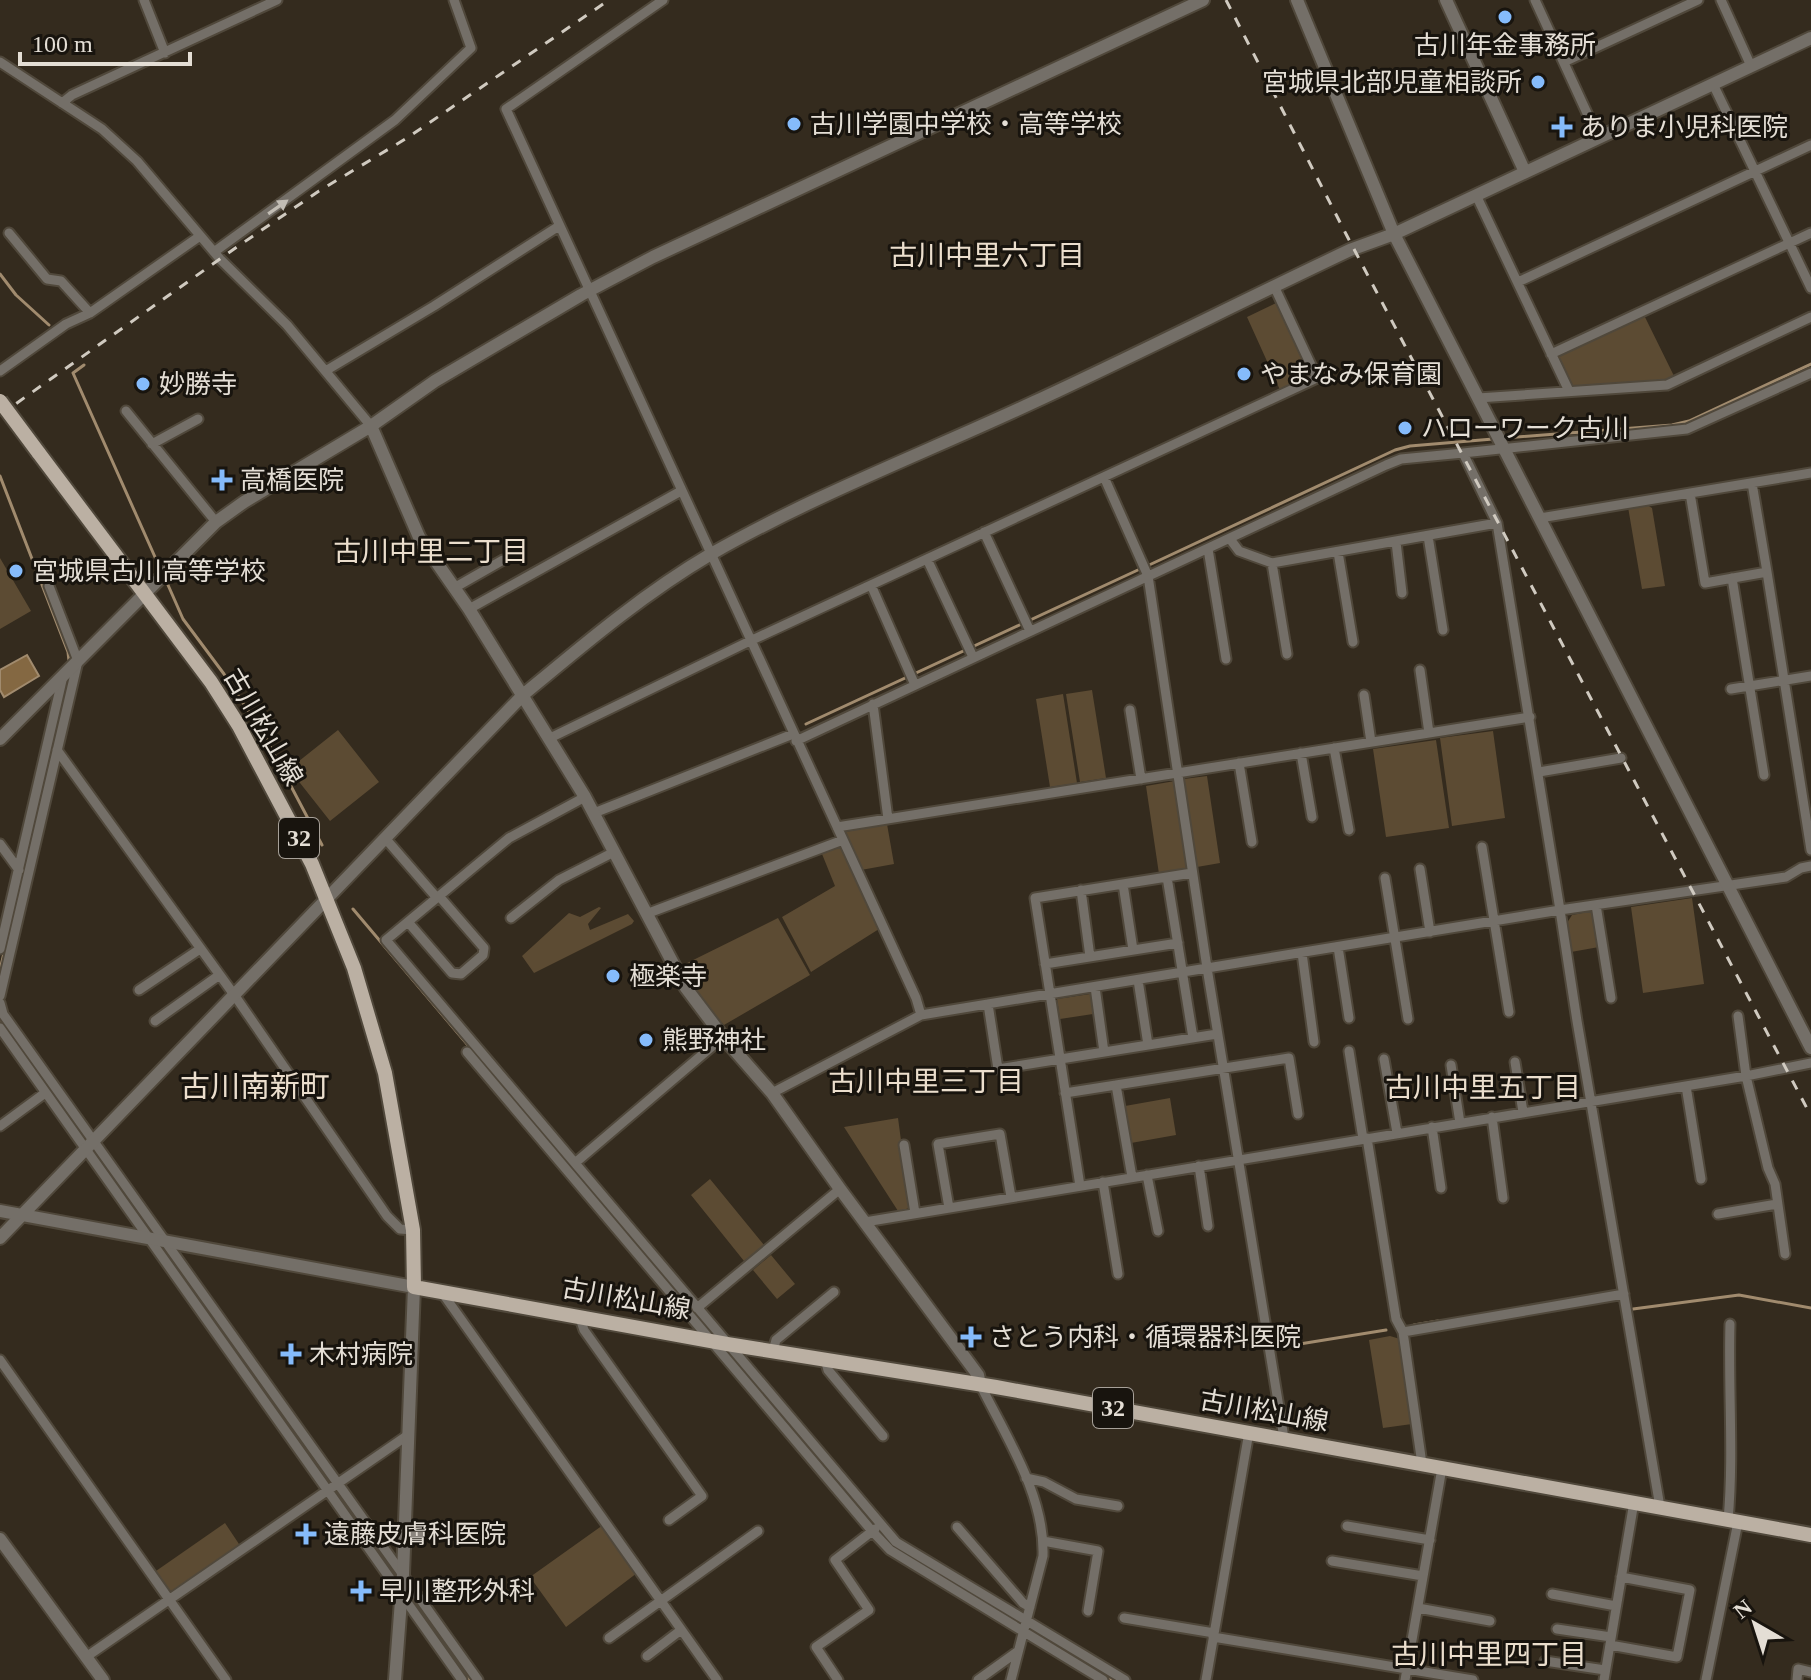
<svg xmlns="http://www.w3.org/2000/svg" width="1811" height="1680" viewBox="0 0 1811 1680" font-family="'Times New Roman','Noto Sans JP',serif">
	<rect width="100%" height="100%" fill="#342b1e"/>
	<!-- green -->
	<path fill="#5c4b33" d="M1276 303 1310 376 1280 390 1247 317Z
		M1643 313 1674 376 1668 380 1573 389 1557 358V353Z
		M1647 505 1652 508 1665 586 1642 589 1628 507Z
		M0 558 31 611 0 629Z
		M1092 690 1106 778 1080 782 1066 694Z
		M1063 694 1077 783 1050 787 1036 699Z
		M338 730 379 782 330 821 289 769Z
		M1493 731 1505 818 1452 826 1440 738Z
		M1436 740 1449 828 1386 837 1373 749Z
		M1207 776 1220 863 1197 867 1184 779Z
		M1175 781 1188 870 1159 874 1146 786Z
		M887 824 894 864 861 870 844 836 845 832Z
		M842 845 879 929 811 972 782 917 835 886 822 854Z
		M1692 898 1704 984 1643 993 1631 907Z
		M599 907 601 908 588 924 590 930 628 914 634 921 632 924 534 973 522 956 569 913 580 917Z
		M1593 911 1599 947 1571 952 1567 923 1572 915Z
		M778 918 810 975 724 1025 697 995 679 967Z
		M1090 994 1093 1014 1060 1019 1057 999Z
		M1170 1098 1176 1135 1131 1143 1125 1106Z
		M898 1118 910 1208 898 1211 844 1127Z
		M710 1179 764 1245 744 1261 691 1195Z
		M771 1255 795 1284 777 1299 753 1270Z
		M1390 1336 1400 1339 1412 1424 1383 1428 1369 1340Z
		M225 1523 241 1547 172 1595 156 1571Z
		M603 1525 637 1573 566 1627 530 1577Z"/>
	<!-- water -->
	<path fill="#846842" stroke="#a18b6e" stroke-width="2" d="M27 655 39 676 4 697 0 690V670Z"/>
	<g fill="none" stroke-linecap="round" stroke-linejoin="round">
		<!-- stream -->
		<path stroke="#a18b6e" stroke-width="3" d="M0 274 16 295 49 325
			M84 365 73 373 159 566
			M1505 438 1672 425 1689 421 1811 364
			M0 476 68 652 69 661
			M1147 566 1395 450 1410 446 1493 439
			M168 585 183 619 224 674 264 735 322 845
			M806 724 1140 569
			M353 909 706 1327
			M0 970 67 683
			M0 1020 81 1131
			M99 1157 146 1222
			M167 1253 390 1567
			M1633 1309 1739 1295 1811 1308
			M1414 1325 1438 1321
			M1275 1348 1386 1330
			M726 1350 886 1540
			M891 1545 1022 1624
			M416 1603 470 1680
			M1028 1628 1113 1680"/>
		<!-- minor casing -->
		<g stroke="#50483b" stroke-width="13">
			<path id="minor" d="M144 0 165 53
				M663 0 506 109 916 998 921 1015
				M1535 0 1598 137
				M1721 0 1751 66
				M0 62 102 129 137 161 220 259 287 325 371 426
				M1564 62 1698 0
				M1713 84 1811 288
				M62 103 72 95 277 0
				M1476 195 1569 391
				M9 233 47 279 61 281 90 313
				M214 252 395 120 471 48 454 0
				M1518 282 1811 145
				M1551 354 1811 233
				M327 370 434 306 559 226
				M0 371 66 324 90 313 200 236
				M1478 398 1667 385 1811 317
				M126 411 216 522
				M152 444 198 419
				M1463 453 1687 429 1811 373
				M1104 477 1148 576 1207 968 1284 1438
				M1690 493 1705 583 1767 572 1752 483
				M1540 518 1811 473
				M984 532 1030 631
				M1428 536 1443 630
				M1230 539 1239 551 1272 563 1497 523
				M1396 542 1402 593
				M1208 549 1226 659
				M1338 552 1353 642
				M927 559 973 657
				M1272 563 1287 654
				M1767 572 1811 850
				M1732 578 1764 775
				M871 585 915 685
				M454 588 503 560
				M469 609 681 491
				M1420 670 1429 733
				M1731 689 1811 676
				M1364 695 1371 742
				M873 704 888 819
				M1130 710 1141 779
				M550 738 750 641 1317 378 1274 286
				M796 741 1386 465 1401 459 1463 453 1497 523 1560 910 1786 877 1801 868 1811 866
				M1334 748 1349 830
				M57 750 235 996 387 1216 400 1229 413 1230
				M1301 753 1312 817
				M1239 763 1252 842
				M1539 772 1621 758
				M585 797 509 838 386 940 896 1542 1125 1680
				M594 813 793 734
				M837 827 1530 717
				M385 838 437 898
				M0 844 19 870
				M1482 847 1509 1012
				M1420 869 1430 932
				M1167 877 1193 1038
				M1385 878 1408 1019
				M1123 884 1133 950
				M1081 890 1090 957
				M1596 905 1611 998
				M646 914 843 840
				M511 918 559 880 614 852
				M408 922 452 973 461 974 483 955 484 948 439 896
				M1338 947 1349 1018
				M0 949 63 676
				M1302 953 1314 1042
				M1045 964 1178 943
				M1138 980 1148 1045
				M1095 987 1104 1052
				M139 990 200 949
				M0 996 78 661 49 586
				M0 1003 3 1014 478 1680
				M988 1004 998 1069 1217 1034
				M1738 1016 1746 1076 1768 1168 1775 1184 1785 1254
				M155 1021 218 976
				M0 1028 462 1680
				M1349 1051 1363 1139
				M467 1052 872 1531 890 1550 1103 1680
				M1384 1059 1397 1133
				M1515 1062 1523 1112
				M1451 1065 1460 1123
				M1116 1085 1132 1177
				M1686 1086 1701 1179
				M772 1093 921 1015 1560 910 1577 1021 1660 1507
				M1065 1093 1289 1058 1298 1114
				M1492 1117 1503 1198
				M0 1126 45 1093
				M1432 1127 1441 1188
				M1367 1138 1396 1319 1403 1332 1422 1464
				M904 1145 915 1213
				M575 1163 723 1037
				M1199 1166 1208 1226
				M1147 1175 1158 1231
				M1103 1182 1118 1274
				M1080 1186 1035 898 1192 873
				M949 1208 938 1144 1000 1134 1011 1197
				M1718 1214 1777 1204
				M865 1222 1746 1076 1811 1063
				M441 1291 717 1680
				M697 1308 840 1189
				M579 1315 584 1330 702 1496 669 1520
				M1403 1332 1624 1294
				M773 1351 776 1340 834 1292
				M825 1359 828 1370 883 1436
				M0 1360 226 1680
				M980 1384C1006 1437 1045 1495 1043 1556L1011 1680
				M1026 1478 1044 1482 1076 1499 1118 1506
				M1728 1520C1734 1455 1728 1389 1730 1324
				M1347 1526 1430 1540
				M957 1527 1023 1603 1030 1607
				M1043 1541 1098 1551 1088 1611
				M1332 1561 1423 1576
				M1552 1594 1616 1606
				M1418 1608 1490 1621
				M1124 1618 1214 1633
				M1557 1629 1611 1637
				M1213 1637 1473 1680
				M609 1638 758 1531
				M1610 1645 1677 1657 1690 1590 1621 1577
				M647 1656 681 1630
				M86 1657 408 1435
				M1545 1661 1605 1670
				M838 1680 816 1647 869 1610 835 1560 875 1529
				M978 1680 1017 1652
				M1206 1680 1249 1432
				M1405 1680 1442 1468
				M1604 1680 1634 1502
				M1706 1680 1738 1522
				M1797 1680 1798 1669 1811 1672"/>
		</g>
		<!-- tertiary casing -->
		<g stroke="#50483b" stroke-width="16">
			<path id="tertiary" d="M1297 0 1394 234 1811 1048
				M1446 0 1525 172
				M371 426 419 537 469 609 585 797 686 988 723 1037 772 1093 840 1189 978 1375 980 1384
				M0 739 216 522 244 502 371 426 435 381 581 295 653 257 1203 0
				M0 1211 414 1287 403 1574 395 1680
				M0 1238 523 695C583 645 643 594 711 554 814 495 927 452 1034 402 1140 353 1244 300 1350 250L1394 234 1811 38
				M0 1539 103 1680"/>
		</g>
		<!-- primary casing -->
		<g stroke="#50483b" stroke-width="18">
			<path id="primary" d="M38 452 211 682 239 726 312 864 354 968 385 1073 413 1230 414 1287 727 1344 996 1387 1811 1535"/>
		</g>
		<!-- minor -->
		<use href="#minor" stroke="#746f68" stroke-width="9"/>
		<!-- tertiary -->
		<use href="#tertiary" stroke="#746f68" stroke-width="12"/>
		<!-- primary -->
		<use href="#primary" stroke="#bbb0a3" stroke-width="14"/>
		<!-- rail -->
		<path stroke="#d0cac0" stroke-width="3" stroke-dasharray="10 10" stroke-linecap="butt" d="M1226 0 1346 234 1811 1116
			M0 415 234 249 319 191 407 138 609 0"/>
		<!-- primary-bridge casing -->
		<g stroke="#50483b" stroke-width="18" stroke-linecap="butt">
			<path id="primary-bridge" d="M0 401 38 452"/>
		</g>
		<!-- primary-bridge -->
		<use href="#primary-bridge" stroke="#bbb0a3" stroke-width="14"/>
	</g>
	<!-- one-way arrows -->
	<defs><path id="oneway-solid" d="M-6-.8H1V-3.2L6.5 0L1 3.2V.8H-6Z" transform="scale(2)"/></defs>
	<use fill="#c2bdb4" href="#oneway-solid" transform="translate(278 207) rotate(-35)"/>
	<!-- markers -->
	<g fill="#85bbfb" stroke="#18140e" stroke-width="3">
		<circle cx="1505" cy="17" r="8"/>
		<circle cx="1538" cy="82" r="8"/>
		<circle cx="794" cy="124" r="8"/>
		<path d="M1558 115h8v8h8v8h-8v8h-8v-8h-8v-8h8z"/>
		<circle cx="1244" cy="374" r="8"/>
		<circle cx="143" cy="384" r="8"/>
		<circle cx="1405" cy="428" r="8"/>
		<path d="M218 468h8v8h8v8h-8v8h-8v-8h-8v-8h8z"/>
		<circle cx="16" cy="571" r="8"/>
		<circle cx="613" cy="976" r="8"/>
		<circle cx="646" cy="1040" r="8"/>
		<path d="M967 1325h8v8h8v8h-8v8h-8v-8h-8v-8h8z"/>
		<path d="M287 1342h8v8h8v8h-8v8h-8v-8h-8v-8h8z"/>
		<path d="M302 1522h8v8h8v8h-8v8h-8v-8h-8v-8h8z"/>
		<path d="M357 1579h8v8h8v8h-8v8h-8v-8h-8v-8h8z"/>
	</g>
	<g text-anchor="middle" dominant-baseline="central" stroke-width="6" stroke-linejoin="round" paint-order="stroke">
		<!-- shield labels -->
		<g fill="#18140e" stroke="#a7a199" stroke-width="2">
			<rect x="279" y="818" width="40" height="40" rx="6"/>
			<rect x="1093" y="1388" width="40" height="40" rx="6"/>
		</g>
		<g font-size="24" font-weight="bold" fill="#e4ded5">
			<text x="299" y="838">32</text>
			<text x="1113" y="1408">32</text>
		</g>
		<!-- poi labels -->
		<g font-size="26" fill="#e4ded5" stroke="#18140e" text-anchor="start">
			<text x="1505" y="45" text-anchor="middle">古川年金事務所</text>
			<text x="1522" y="82" text-anchor="end">宮城県北部児童相談所</text>
			<text x="810" y="124">古川学園中学校・高等学校</text>
			<text x="1580" y="127">ありま小児科医院</text>
			<text x="1260" y="374">やまなみ保育園</text>
			<text x="159" y="384">妙勝寺</text>
			<text x="1421" y="428">ハローワーク古川</text>
			<text x="240" y="480">高橋医院</text>
			<text x="32" y="571">宮城県古川高等学校</text>
			<text x="629" y="976">極楽寺</text>
			<text x="662" y="1040">熊野神社</text>
			<text x="989" y="1337">さとう内科・循環器科医院</text>
			<text x="309" y="1354">木村病院</text>
			<text x="324" y="1534">遠藤皮膚科医院</text>
			<text x="379" y="1591">早川整形外科</text>
		</g>
		<!-- street labels -->
		<g font-size="26" fill="#e4ded5" stroke="#18140e">
			<text transform="translate(263 727) rotate(60)">古川松山線</text>
			<text transform="translate(626 1299) rotate(10)">古川松山線</text>
			<text transform="translate(1264 1411) rotate(10)">古川松山線</text>
		</g>
		<!-- neighbourhood labels -->
		<g font-size="28" fill="#ebdecd" stroke="#18140e">
			<text x="987" y="255">古川中里六丁目</text>
			<text x="431" y="551">古川中里二丁目</text>
			<text x="926" y="1081">古川中里三丁目</text>
			<text x="1483" y="1087">古川中里五丁目</text>
			<text x="1489" y="1654">古川中里四丁目</text>
		</g>
		<!-- quarter labels -->
		<g font-size="30" fill="#ebdecd" stroke="#18140e">
			<text x="255" y="1086">古川南新町</text>
		</g>
	</g>
	<!-- north arrow -->
	<g transform="translate(1755 1624) rotate(321)" stroke="#18140e" stroke-width="6" paint-order="stroke">
	<path d="M0-6L14 30L0 20L-14 30Z" fill="#e4ded5"/>
	<text y="-12" font-size="22" font-weight="bold" text-anchor="middle" fill="#e4ded5">N</text>
	</g>
	<!-- scale -->
	<path d="M20 52v12h170v-12" fill="none" stroke="#e4ded5" stroke-width="4"/>
	<text x="32" y="52" font-size="24" fill="#e4ded5" stroke="#18140e" stroke-width="6" paint-order="stroke">100 m</text>
</svg>
